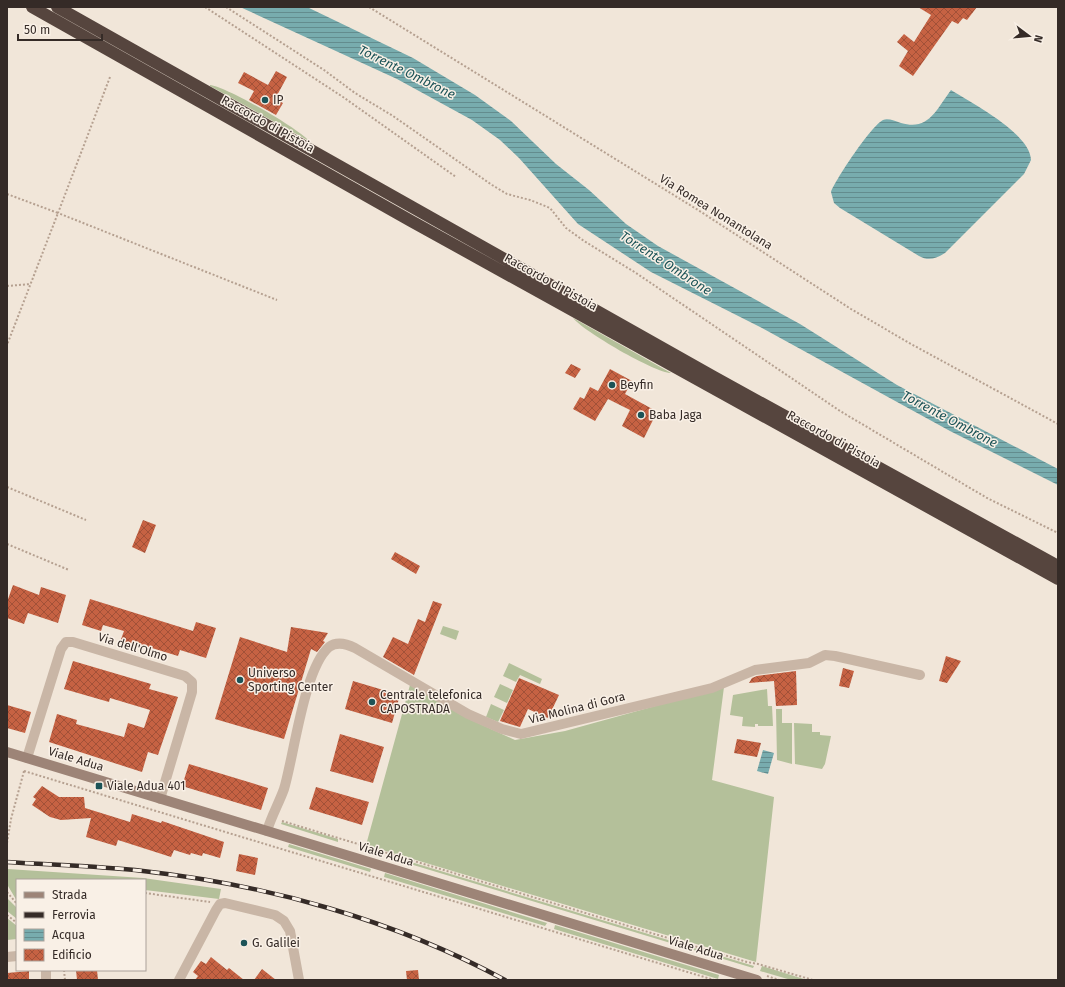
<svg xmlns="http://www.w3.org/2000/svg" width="1065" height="987" viewBox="0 0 1065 987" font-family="'Fira Sans',sans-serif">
	<defs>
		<pattern id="water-rules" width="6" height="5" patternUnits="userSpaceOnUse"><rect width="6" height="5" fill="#78acae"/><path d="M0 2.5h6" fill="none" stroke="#638c8e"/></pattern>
		<pattern id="building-cross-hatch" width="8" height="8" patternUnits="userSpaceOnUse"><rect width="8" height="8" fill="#c66243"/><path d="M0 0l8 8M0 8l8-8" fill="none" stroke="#a25138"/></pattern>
	</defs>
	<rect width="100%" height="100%" fill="#f1e6d9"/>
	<!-- grass -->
	<path fill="#b4c09a" d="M210 85C227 87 298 128 309 141L210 86Z
		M573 318 671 373C655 373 583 331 573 318Z
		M443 626 459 631 456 640 440 634Z
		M509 663 542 679 540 684 520 675 516 682 503 676Z
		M500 684 513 690 507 703 494 697Z
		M410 685 467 718 515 740 565 731 724 687 712 780 774 797 756 962 366 845Z
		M767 689 768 706H772L773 726H758V724H755V727L742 726 743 717 730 715 733 695Z
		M491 704 504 710 498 722 486 717Z
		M776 709H782V723H792V764L777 760Z
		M794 723 812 724V732H820V735L831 736 825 764 822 769 795 764Z
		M282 822 338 839V842L281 824Z
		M289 844 371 869 370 872 288 847Z
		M388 855 754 966 753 968 387 857Z
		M8 869 143 878 221 889 219 899 145 890V880H17V901L8 886Z
		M385 873 547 923 545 926 384 877Z
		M7 898 17 908V919L7 911Z
		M7 918 17 926V939L7 940Z
		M555 925 719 975 718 979 554 929Z
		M762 966 807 980H791L760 971Z"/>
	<!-- water -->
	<path fill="url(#water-rules)" d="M240 7H307L413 58 475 95 511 121 556 164 589 190 626 224 658 246 800 324 897 385 1058 469V485L950 431 762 328 651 272 578 224 519 158 500 140 472 120 397 79Z
		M951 90C973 104 1030 133 1031 160L1024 174 945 253C936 259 928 261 919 256L840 208 834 203 831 192C836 179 871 126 883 120 888 118 895 121 901 123 929 131 936 110 951 90Z
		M763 750 774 753 768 774 757 771Z"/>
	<!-- building -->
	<path fill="url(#building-cross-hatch)" d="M918 7H977L967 20 963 18 958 24 952 21 913 76 899 66 908 51 897 42 904 34 914 42 931 15Z
		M276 71 287 77 275 99 283 103 276 115 249 100 254 91 238 83 244 72 268 85Z
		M571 364 581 369 575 378 565 373Z
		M610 369 632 381 625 394 656 411 651 419 653 420 644 438 622 426 630 410 608 399 595 421 573 409 580 397 584 399 590 387 598 391Z
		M143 520 156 525 145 553 132 547Z
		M395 552 420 566 416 574 391 559Z
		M13 585 39 595 41 587 66 595 58 623 28 613 24 624 7 618V602Z
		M90 599 193 631 196 622 216 628 206 658 180 650 178 656 142 645V648L120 642 124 631 103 625 101 631 82 625Z
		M433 601 442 604 414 675 383 657 393 637 408 644 418 619 425 622Z
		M291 627 328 633 323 641 325 642 317 652 311 649 284 739 215 719 240 637 287 652Z
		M946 656 961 661 947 683 939 681Z
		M73 661 151 684 149 689 178 697 158 755 148 752 142 772 49 742 57 714 77 720 76 724 124 737 128 723 144 728 150 710 110 698 109 702 64 689Z
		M843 668 854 671 849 688 839 686Z
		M796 671 797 705 776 706 774 681 749 683 752 678 757 676Z
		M519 678 559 695 548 718 528 709 520 727 500 721Z
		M353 681 400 695 392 723 345 709Z
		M7 705 31 712 25 733 7 728Z
		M340 734 384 747 373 783 330 771Z
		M737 739 761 743 757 757 734 753Z
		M189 764 268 788 261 810 182 786Z
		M42 786 59 797H84L85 808 130 822 132 814 161 823 162 821 224 842 220 858 203 853 202 856 191 853 190 855 174 850 171 857 118 840 116 846 86 837 91 818 61 820 50 817 32 805 36 799 33 797Z
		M316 787 369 802 362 825 309 809Z
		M239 854 258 858 255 875 236 871Z
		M211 957 227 970 229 968 244 980H195L198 976 193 972 201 961 206 964Z
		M262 969 276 980H254Z
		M76 970H97L98 980H77Z
		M418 970 419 980H407L406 971Z
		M29 971V980H7V973Z"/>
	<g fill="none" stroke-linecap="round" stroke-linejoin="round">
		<!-- path -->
		<path stroke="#b5a090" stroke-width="2" stroke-dasharray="2 2" stroke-linecap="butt" d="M205 7 343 97 456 177
			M226 7 324 70 355 93 393 116 492 185 507 194 530 200 550 208 566 228 584 241 636 273 840 411 987 498 1058 533
			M369 7 698 210 851 309 911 344 1058 424
			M110 77 58 213 277 300
			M7 194 58 213 7 345
			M7 286 31 284
			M7 487 86 520
			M7 544 69 570
			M24 771 714 980
			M282 821 747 962 758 964 813 980
			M7 843 11 819 24 771
			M7 892 17 904
			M145 893 210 902
			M7 915 17 923
			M64 970 65 980
			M767 976 779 980"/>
		<!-- street -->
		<path stroke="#c9b6a6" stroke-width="10" d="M27 758 61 649 66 642H73L185 676 192 682V692L160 799
			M267 831C271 817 279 803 284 789 294 756 304 668 329 647 337 641 347 644 355 648L468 714 502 729 521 734 712 688 755 670 809 663 825 655 835 656 920 675
			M7 957 17 956
			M46 970V980
			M179 980 216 910 220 904 225 903 275 915 284 921 290 931 299 980"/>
		<!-- secondary -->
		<path stroke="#9d8477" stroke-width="10" d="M7 752 757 980"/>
		<!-- highway -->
		<path stroke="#56453e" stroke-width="12" d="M32 7 411 221 1058 579
			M57 7 714 377 1058 566"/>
		<!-- rail casing -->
		<g stroke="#352b27" stroke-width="4.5">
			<path id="rail" d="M7 862C52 865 98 866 143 871 268 885 394 920 505 980"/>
		</g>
		<!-- rail -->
		<use href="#rail" stroke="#f9f0e6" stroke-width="3" stroke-dasharray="9" stroke-linecap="butt"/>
	</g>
	<!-- markers -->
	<g fill="#1c5357" stroke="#f9f0e6" stroke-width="1.5">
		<circle cx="265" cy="100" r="4"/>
		<circle cx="612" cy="385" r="4"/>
		<circle cx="641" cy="415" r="4"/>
		<circle cx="240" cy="680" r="4"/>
		<circle cx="372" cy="702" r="4"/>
		<rect x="95" y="782" width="8" height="8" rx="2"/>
		<circle cx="244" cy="943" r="4"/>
	</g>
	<g text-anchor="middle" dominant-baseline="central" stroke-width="3" stroke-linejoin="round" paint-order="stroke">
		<!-- poi labels -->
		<g font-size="12" fill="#352b27" stroke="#f9f0e6" text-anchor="start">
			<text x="273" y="100">IP</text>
			<text x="620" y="385">Beyfin</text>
			<text x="649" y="415">Baba Jaga</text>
			<text x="248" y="673">Universo<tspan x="248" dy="14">Sporting Center</tspan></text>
			<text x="380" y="695">Centrale telefonica<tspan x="380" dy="14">CAPOSTRADA</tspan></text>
			<text x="107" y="786">Viale Adua 401</text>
			<text x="252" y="943">G. Galilei</text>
		</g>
		<!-- street labels -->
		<g font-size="12" fill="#352b27" stroke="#f9f0e6">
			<text transform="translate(268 124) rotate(29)">Raccordo di Pistoia</text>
			<text transform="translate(716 212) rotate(32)">Via Romea Nonantolana</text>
			<text transform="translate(551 282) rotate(29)">Raccordo di Pistoia</text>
			<text transform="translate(834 439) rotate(29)">Raccordo di Pistoia</text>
			<text transform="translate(133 647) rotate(17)">Via dell'Olmo</text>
			<text transform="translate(577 708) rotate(-14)">Via Molina di Gora</text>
			<text transform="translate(76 759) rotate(17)">Viale Adua</text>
			<text transform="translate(386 854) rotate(17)">Viale Adua</text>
			<text transform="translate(696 948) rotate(17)">Viale Adua</text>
		</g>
		<!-- water labels -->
		<g font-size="13" font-style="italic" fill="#1c5357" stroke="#f9f0e6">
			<text transform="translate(407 72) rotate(26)">Torrente Ombrone</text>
			<text transform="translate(666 263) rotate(33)">Torrente Ombrone</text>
			<text transform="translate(950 419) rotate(28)">Torrente Ombrone</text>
		</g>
	</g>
	<!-- border -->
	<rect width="1065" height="987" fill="none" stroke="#352b27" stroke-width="16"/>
	<!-- legend -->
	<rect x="16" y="879" width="130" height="92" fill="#f9f0e6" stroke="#aba19a"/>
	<rect x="24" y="892" width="20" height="6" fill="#9d8477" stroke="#aba19a"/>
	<text x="52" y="899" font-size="12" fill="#352b27">Strada</text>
	<rect x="24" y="912" width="20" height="6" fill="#352b27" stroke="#aba19a"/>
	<text x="52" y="919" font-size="12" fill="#352b27">Ferrovia</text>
	<rect x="24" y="929" width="20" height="12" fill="url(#water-rules)" stroke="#aba19a"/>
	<text x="52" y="939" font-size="12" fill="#352b27">Acqua</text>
	<rect x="24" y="949" width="20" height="12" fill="url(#building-cross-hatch)" stroke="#aba19a"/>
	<text x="52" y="959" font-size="12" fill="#352b27">Edificio</text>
	<!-- north arrow -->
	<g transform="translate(1029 36) rotate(106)" stroke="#f9f0e6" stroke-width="3" paint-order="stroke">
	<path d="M0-3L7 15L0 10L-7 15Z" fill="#352b27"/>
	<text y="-6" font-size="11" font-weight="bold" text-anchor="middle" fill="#352b27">N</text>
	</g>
	<!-- scale -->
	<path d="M18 34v6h84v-6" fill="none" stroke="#352b27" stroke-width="2"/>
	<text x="24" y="34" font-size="12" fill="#352b27" stroke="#f9f0e6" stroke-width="3" paint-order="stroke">50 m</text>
</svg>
